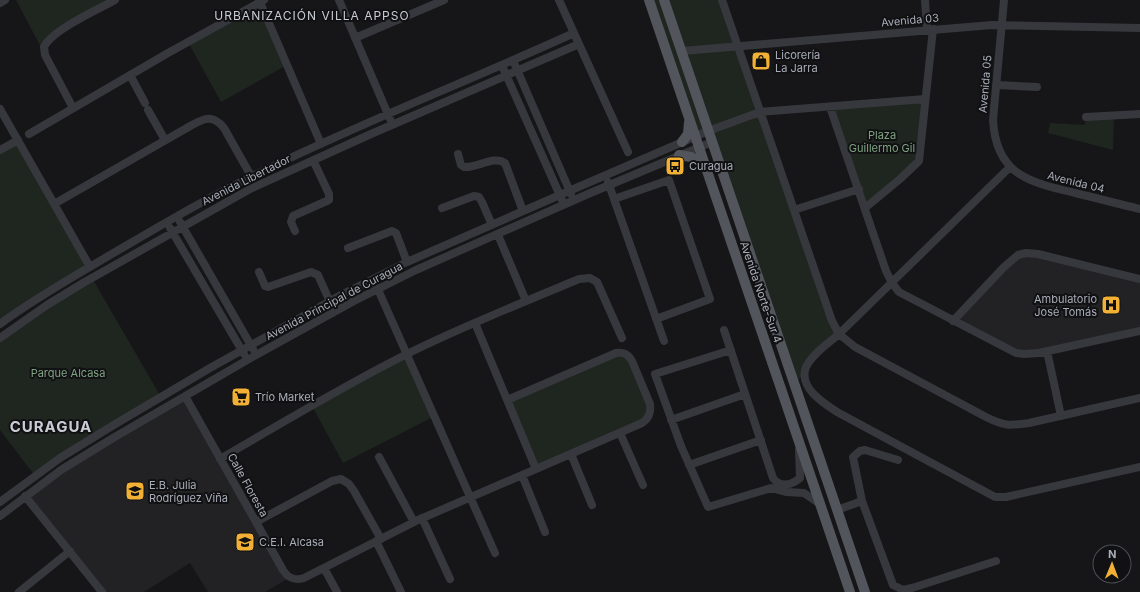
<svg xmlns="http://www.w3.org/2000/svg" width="1140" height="592" viewBox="0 0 1140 592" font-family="Inter,sans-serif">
	<rect width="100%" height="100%" fill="#161618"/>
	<!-- built -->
	<path fill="#222225" d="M1021 254 1140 279V331L1024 354 953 321Z
		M185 396 289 578 265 592H208L190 563 144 592H102L25 496Z"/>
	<!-- green -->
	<path fill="#1e261f" d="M16 0H115L61 30 44 53Z
		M649 0H722L839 334 814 357 805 374 794 383 708 131 696 136Z
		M260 2 287 65 221 102 188 42Z
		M925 99 920 157 865 208 830 107Z
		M1114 116 1113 150 1048 133 1050 123 1085 125 1086 117Z
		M18 140 90 267 0 324V150Z
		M92 278 161 397 35 476 0 430V338Z
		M625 353 650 404 649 416 536 469 507 400Z
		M408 354 435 416 343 463 312 406Z"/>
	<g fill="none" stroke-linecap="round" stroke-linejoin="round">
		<!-- minor -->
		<path stroke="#37383d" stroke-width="8" d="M259 0 321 144
			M339 0 390 119
			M559 0 628 152
			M722 0 832 321 839 334 855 347 986 417C1004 426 1009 426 1029 423L1140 398
			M925 0 927 30
			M1004 0 993 120C996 175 1029 182 1075 193 1097 198 1118 204 1140 209
			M0 3 5 0
			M355 38 444 0
			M682 51 992 25 1140 28
			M515 65 571 194
			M504 70 562 200
			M130 75 145 103
			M996 85 1037 87
			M830 107 886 271 892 283 899 292 1016 353 1024 354 1039 353 1140 331
			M73 108 45 55 44 47C52 30 97 10 115 0
			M0 109 90 267
			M148 110 165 140
			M1086 117 1140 114
			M29 134 168 53 264 0
			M0 150 18 140
			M458 154 461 165 464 167C478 168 494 155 505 163L523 211
			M1010 167 839 334C829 343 812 354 806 367 798 387 823 403 837 412L995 497H1006L1140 467
			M608 182 664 341
			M614 199 669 180 710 299 656 319
			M54 204 185 129C200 121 211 111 224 128L251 176
			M442 208 474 196 479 197 482 202 492 225
			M865 208 900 179 919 161 933 29
			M794 210 859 189
			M180 222 253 349
			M170 228 244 354
			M295 231 291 222 293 216 329 200V194L313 160
			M498 235 526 301
			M348 248 392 231 396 233 407 262
			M259 272 265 286 268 287 311 272 318 275 330 302
			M376 285 495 553
			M953 321 1004 267 1018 255 1026 253 1038 254 1140 279
			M475 323 536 469
			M0 324C35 298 73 277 110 255 160 226 210 196 263 171 365 121 471 80 574 33
			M724 330 773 478C780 488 792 485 800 478L799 450
			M0 338 47 305 83 283 250 189 371 134 579 44
			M731 350 655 374 681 446 708 507 771 488 786 492 804 493 820 504
			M1047 351 1061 416
			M185 396 283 570C288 578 294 581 304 578L418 520 642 423C649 418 651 413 650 404L632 361C628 354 624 352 616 353L507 400
			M671 420 745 394
			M620 433 643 485
			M571 454 592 505
			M379 457 414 522
			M220 459C282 423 343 386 407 354 463 326 522 303 579 279L590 278 597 282 622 338
			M898 460 865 450 860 451 853 457 862 501 893 585 903 590 912 588 996 561
			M689 465 761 440
			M522 475 545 532
			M25 496 102 592
			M0 502 60 458 112 426 210 368 341 295 407 262 569 191 708 131 760 112 925 99
			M837 510 862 501
			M0 516 61 470 113 438 256 355 354 301 416 270 588 194 712 142
			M422 518 450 579
			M256 522 332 481 341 479 349 484 354 491 381 539
			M376 541 401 592
			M324 568 337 592
			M19 592 70 551"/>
		<!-- major -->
		<path stroke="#53555c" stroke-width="10" d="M649 0 850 592
			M664 0 865 592
			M682 142 688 134 689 122
			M679 155 691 157 705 164"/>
	</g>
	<!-- icons -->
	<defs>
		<g id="shop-square" transform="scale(1)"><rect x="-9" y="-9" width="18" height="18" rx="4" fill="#f2b134" stroke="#111113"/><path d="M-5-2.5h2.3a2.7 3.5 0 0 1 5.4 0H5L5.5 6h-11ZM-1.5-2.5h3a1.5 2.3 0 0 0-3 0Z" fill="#111"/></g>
		<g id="bus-square" transform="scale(1)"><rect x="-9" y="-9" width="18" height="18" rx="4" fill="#f2b134" stroke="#111113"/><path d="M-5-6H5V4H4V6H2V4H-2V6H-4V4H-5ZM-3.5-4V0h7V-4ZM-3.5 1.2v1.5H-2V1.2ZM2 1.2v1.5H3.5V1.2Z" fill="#111"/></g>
		<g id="hospital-square" transform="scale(1)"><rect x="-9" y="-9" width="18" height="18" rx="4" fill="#f2b134" stroke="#111113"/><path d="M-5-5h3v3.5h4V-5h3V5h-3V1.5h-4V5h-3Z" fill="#111"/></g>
		<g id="supermarket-square" transform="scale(1)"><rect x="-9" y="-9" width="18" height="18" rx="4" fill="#f2b134" stroke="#111113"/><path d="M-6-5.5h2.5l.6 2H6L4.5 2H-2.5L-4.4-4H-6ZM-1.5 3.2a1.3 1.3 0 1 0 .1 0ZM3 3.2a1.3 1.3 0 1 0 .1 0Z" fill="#111"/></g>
		<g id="school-square" transform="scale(1)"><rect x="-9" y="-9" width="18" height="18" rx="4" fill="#f2b134" stroke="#111113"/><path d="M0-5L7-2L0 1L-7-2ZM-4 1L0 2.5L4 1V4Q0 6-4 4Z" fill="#111"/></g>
	</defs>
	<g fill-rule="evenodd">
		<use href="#shop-square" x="761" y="61"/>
		<use href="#bus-square" x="675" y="166"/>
		<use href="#hospital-square" x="1111" y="305"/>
		<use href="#supermarket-square" x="241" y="397"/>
		<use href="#school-square" x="135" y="491"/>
		<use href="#school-square" x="245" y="542"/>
	</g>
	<g text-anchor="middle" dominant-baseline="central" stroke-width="4" stroke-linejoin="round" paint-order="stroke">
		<!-- street labels -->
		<g font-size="11" fill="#a8adb8" stroke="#111113">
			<text transform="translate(910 20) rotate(-5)">Avenida 03</text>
			<text transform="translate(985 84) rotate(-85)">Avenida 05</text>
			<text transform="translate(246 180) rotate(-27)">Avenida Libertador</text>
			<text transform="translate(1076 182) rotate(14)">Avenida 04</text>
			<text transform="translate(761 292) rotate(71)">Avenida Norte-Sur 4</text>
			<text transform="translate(334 301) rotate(-28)">Avenida Principal de Curagua</text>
			<text transform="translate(248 485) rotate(61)">Calle Floresta</text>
		</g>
		<!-- poi labels -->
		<g font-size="11" fill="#a8adb8" stroke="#111113" text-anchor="start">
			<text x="775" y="55">Licorería<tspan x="775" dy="13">La Jarra</tspan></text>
			<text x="689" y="166">Curagua</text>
			<text x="1097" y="299" text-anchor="end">Ambulatorio<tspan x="1097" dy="13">José Tomás</tspan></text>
			<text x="255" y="397">Trío Market</text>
			<text x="149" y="485">E.B. Julia<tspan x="149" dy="13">Rodríguez Viña</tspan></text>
			<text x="259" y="542">C.E.I. Alcasa</text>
		</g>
		<!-- park labels -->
		<g font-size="11" fill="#7fa381" stroke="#111113">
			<text x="882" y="135">Plaza<tspan x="882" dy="13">Guillermo Gil</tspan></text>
			<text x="68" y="373">Parque Alcasa</text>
		</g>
		<!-- neighbourhood labels -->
		<g font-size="12" letter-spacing="1" fill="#c9ccd4" stroke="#111113">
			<text x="312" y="15">URBANIZACIÓN VILLA APPSO</text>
		</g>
		<!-- district labels -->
		<g font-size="15" font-weight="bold" letter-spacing="1" fill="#c9ccd4" stroke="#111113">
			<text x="51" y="426">CURAGUA</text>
		</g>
	</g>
	<!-- north arrow -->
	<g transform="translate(1112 564) rotate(1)"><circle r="19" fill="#111113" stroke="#4d4f55"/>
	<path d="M0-3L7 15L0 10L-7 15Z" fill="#f2b134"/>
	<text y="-6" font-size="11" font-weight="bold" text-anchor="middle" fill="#a8adb8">N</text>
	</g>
</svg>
